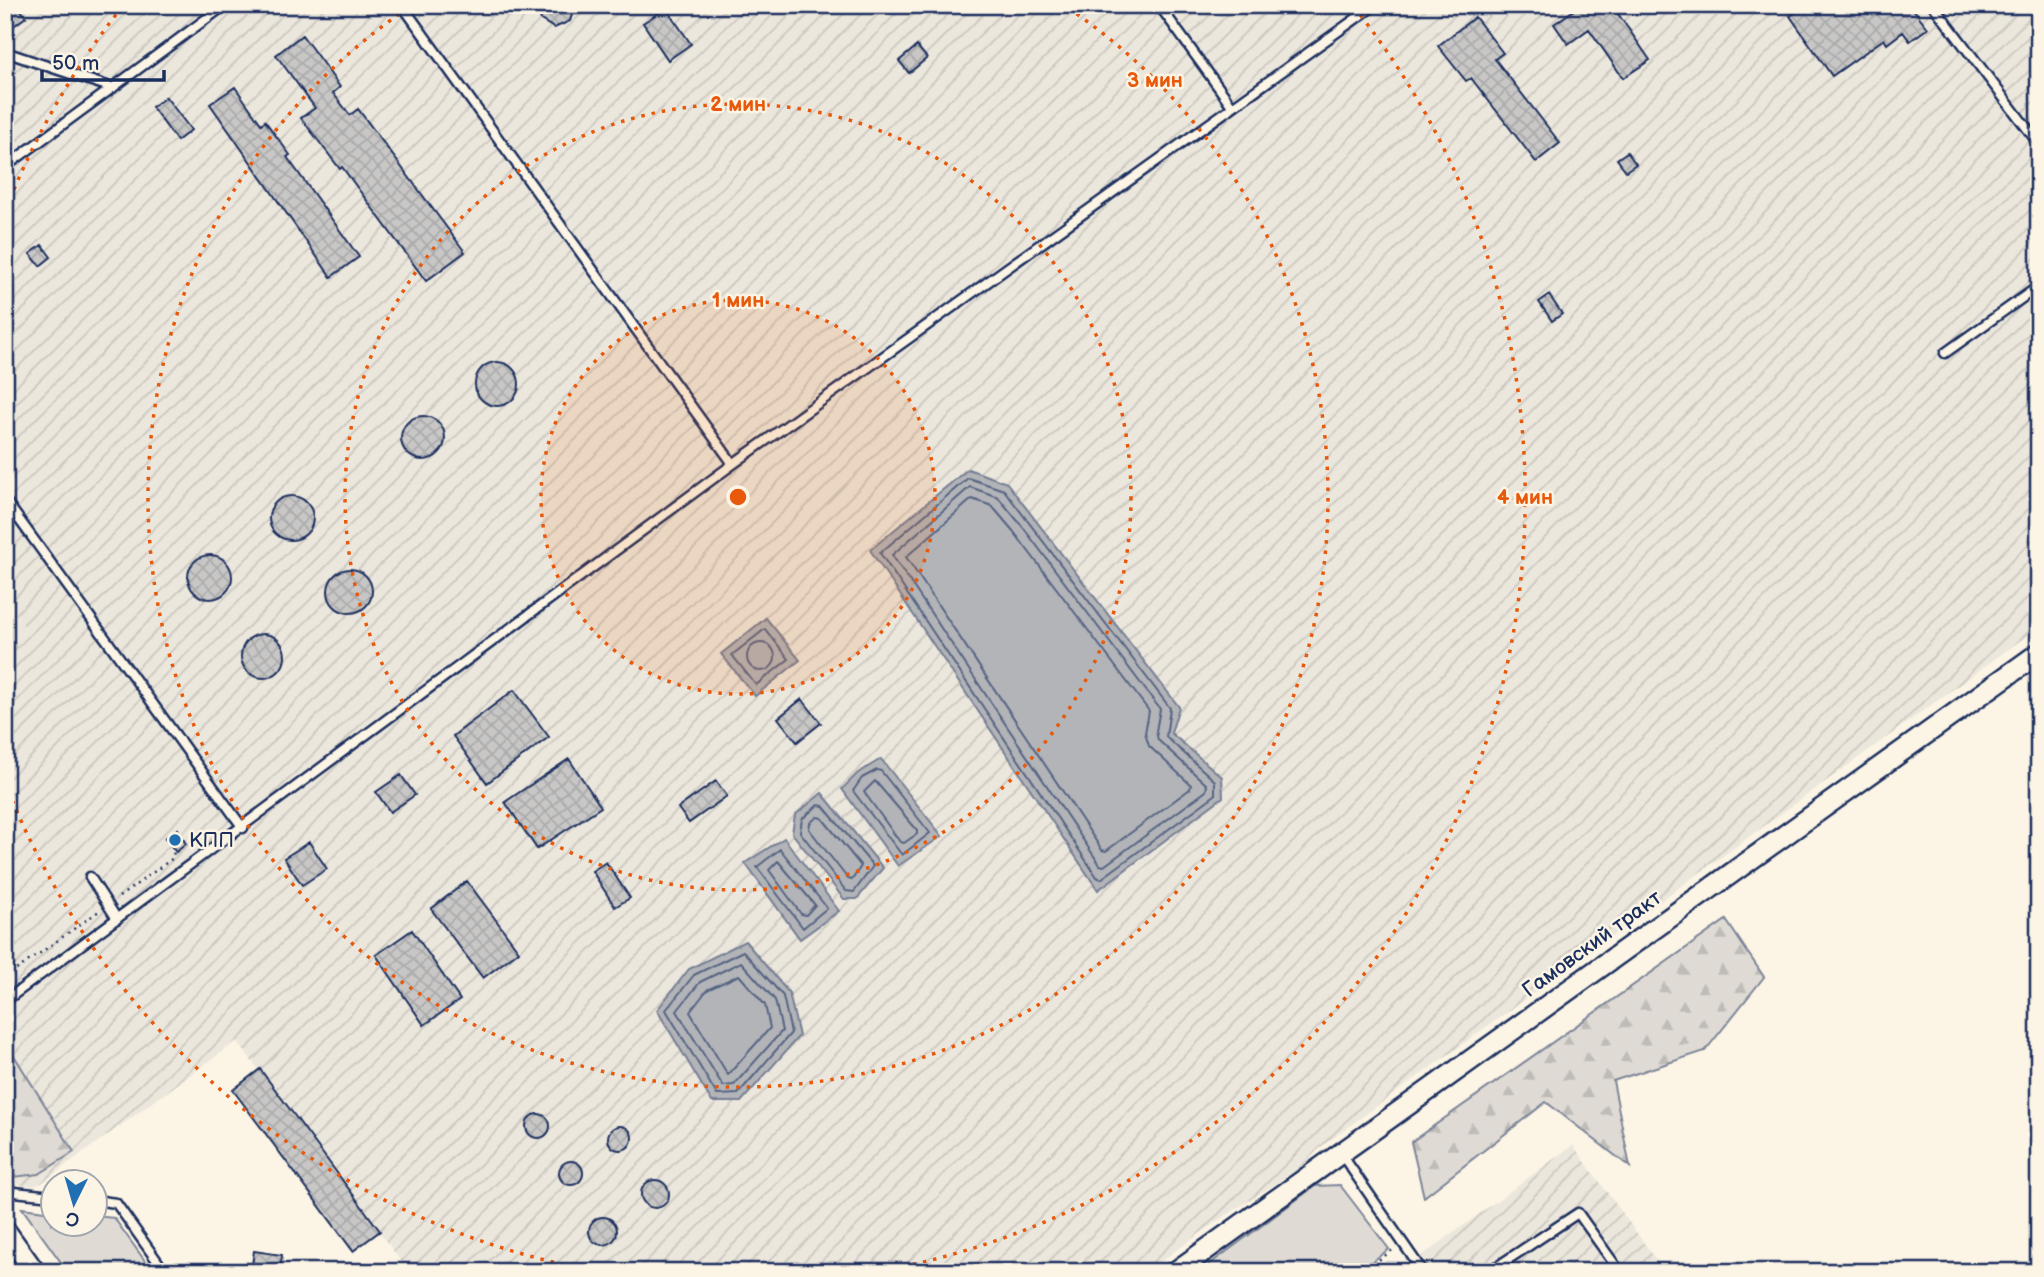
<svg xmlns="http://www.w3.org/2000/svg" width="2044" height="1277" viewBox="0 0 2044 1277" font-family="'Balsamiq Sans',sans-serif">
	<defs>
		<pattern id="industrial-furrows" width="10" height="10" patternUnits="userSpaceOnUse" patternTransform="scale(1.75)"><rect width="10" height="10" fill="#ece7dc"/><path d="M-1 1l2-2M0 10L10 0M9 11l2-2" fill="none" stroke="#cac6bf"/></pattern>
		<pattern id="forest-firs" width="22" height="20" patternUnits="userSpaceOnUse" patternTransform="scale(1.75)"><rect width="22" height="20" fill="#dfdbd4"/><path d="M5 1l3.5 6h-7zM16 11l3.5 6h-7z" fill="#bfbcb8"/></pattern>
		<pattern id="building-cross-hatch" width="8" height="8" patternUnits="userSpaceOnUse" patternTransform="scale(1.75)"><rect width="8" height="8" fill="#c8c7c6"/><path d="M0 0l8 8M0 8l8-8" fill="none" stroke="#ababac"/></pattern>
	</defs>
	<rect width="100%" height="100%" fill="#fcf5e5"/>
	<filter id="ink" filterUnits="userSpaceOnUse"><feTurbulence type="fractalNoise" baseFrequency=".0143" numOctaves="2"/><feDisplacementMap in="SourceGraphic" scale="14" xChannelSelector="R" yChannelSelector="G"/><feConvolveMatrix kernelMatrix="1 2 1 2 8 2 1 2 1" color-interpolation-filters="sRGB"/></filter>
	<g filter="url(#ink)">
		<!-- built -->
		<path fill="#ece7dc" d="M5 600 27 630 5 646Z"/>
		<!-- industrial -->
		<path fill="url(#industrial-furrows)" d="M5 5H2039V627L1322 1146 1300 1168 1219 1220 1146 1272H409L237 1041 40 1184 32 1186 13 1184 5 1178V646L27 630 5 600Z
			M1573 1145 1665 1272H1400Z"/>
		<!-- green -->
		<path fill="#dfdbd4" stroke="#7d8599" stroke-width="2" d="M1340 1185 1389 1249 1358 1272H1199L1315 1186Z
			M22 1208 52 1212V1224H94L95 1216 114 1218 153 1272H68Z"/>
		<!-- forest -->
		<path fill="url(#forest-firs)" stroke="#7d8599" stroke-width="2" d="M1726 920 1764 977 1705 1051 1613 1081 1630 1167 1546 1102 1424 1197 1411 1142Z
			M5 1041 74 1152 39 1174 13 1177 5 1165Z"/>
		<!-- water -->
		<path fill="#b2b4b8" stroke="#767f94" stroke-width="2" d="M968 469 1007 483 1179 707 1171 733 1222 777 1223 797 1098 890 870 550Z
			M766 618 800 660 755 696 721 654Z
			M881 759 942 836 898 866 842 789 858 773Z
			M822 793 883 868 857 899H844L792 833 795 815Z
			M784 838 839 911 800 939 745 863Z
			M745 941 789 993 799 1036 741 1102H712L657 1010 689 969Z"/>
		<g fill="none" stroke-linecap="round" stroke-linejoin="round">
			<!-- shore -->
			<path stroke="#576482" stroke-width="2" d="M968 478 1004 490 1170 708 1166 737 1215 781V795L1101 879 1097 877 880 553Z
				M970 487 998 497 1022 526 1160 709 1156 731 1158 740 1207 785 1206 791 1104 866 1100 865 892 555Z
				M972 499 992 506 1014 532 1149 711 1145 733 1149 746 1191 785 1190 789 1106 851 1102 850 906 557Z
				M765 629 789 659 756 685 732 655Z
				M747 657a14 14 0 1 1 28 0a14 14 0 1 1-28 0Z
				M877 770 881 771 930 833 902 855 853 791 862 778Z
				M875 781 917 830V834L904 843 900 842 864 792Z
				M818 805 823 806 873 866 854 892 846 891 800 832 802 819Z
				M817 817 822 818 861 866 852 880 848 879 809 829 810 823Z
				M780 849 827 908 803 928 757 867Z
				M778 861 815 905 806 915 801 914 769 870Z
				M743 951 783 996 791 1033 738 1094 717 1095 666 1010 694 975Z
				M741 962 775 1000 782 1031 734 1085 723 1086 677 1011 700 982Z
				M739 975 765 1005 770 1028 728 1075 690 1012 707 990Z"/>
		</g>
		<!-- building -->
		<path fill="url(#building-cross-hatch)" stroke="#1b2f5e" stroke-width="2" d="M5 5H17L26 17 5 32Z
			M537 5H575L570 21 554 28 541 20Z
			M1581 5H1606L1610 11 1614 8 1650 60 1623 78 1589 29 1568 44 1554 24Z
			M1805 5H1910L1928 28 1910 41 1903 32 1887 44 1884 39 1832 76 1790 16Z
			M666 8 691 44 668 60 643 23Z
			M1475 17 1503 53 1495 59 1560 143 1536 162 1471 78 1466 81 1438 46Z
			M302 35 340 87 333 93 350 115 358 109 465 252 426 281 342 167 340 169 301 118 315 108 276 55Z
			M917 46 927 58 909 73 899 61Z
			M235 87 261 124 265 121 290 155 287 157 359 257 331 277 210 104Z
			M166 97 191 130 177 141 152 107Z
			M1627 152 1636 164 1626 171 1617 159Z
			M42 245 51 257 40 266 30 254Z
			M1549 295 1562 314 1552 321 1539 302Z
			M475 384a22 22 0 1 1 44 0a22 22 0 1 1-44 0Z
			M401 438a22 22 0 1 1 44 0a22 22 0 1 1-44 0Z
			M269 518a22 22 0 1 1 44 0a22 22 0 1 1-44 0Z
			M188 577a22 22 0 1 1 44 0a22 22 0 1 1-44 0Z
			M328 591a22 22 0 1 1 44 0a22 22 0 1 1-44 0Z
			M241 656a22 22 0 1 1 44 0a22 22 0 1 1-44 0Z
			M514 690 549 737 487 783 453 736Z
			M802 699 821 723 797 742 778 718Z
			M569 759 601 807 537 849 505 802Z
			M401 775 415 795 390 812 376 792Z
			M716 781 727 796 689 823 678 808Z
			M178 829 186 844 176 852 165 838Z
			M309 842 327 869 302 885 284 858Z
			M606 862 630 898 615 907 592 871Z
			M467 881 519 951 483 978 431 909Z
			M412 930 460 1000 424 1025 376 955Z
			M260 1069 380 1231 353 1251 233 1090Z
			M526 1126a12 12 0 1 1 24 0a12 12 0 1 1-24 0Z
			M608 1138a12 12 0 1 1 24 0a12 12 0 1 1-24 0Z
			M559 1173a12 12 0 1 1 24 0a12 12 0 1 1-24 0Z
			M641 1194a14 14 0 1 1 28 0a14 14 0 1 1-28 0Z
			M589 1231a14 14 0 1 1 28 0a14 14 0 1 1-28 0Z
			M254 1251 282 1255 280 1272H251Z"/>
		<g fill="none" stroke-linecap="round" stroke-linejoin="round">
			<!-- service casing -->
			<g stroke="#1b2f5e" stroke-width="13">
				<path id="service" d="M402 5 733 464
					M1159 5 1232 106
					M1933 5 2039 144
					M5 52 113 88
					M5 167 225 5
					M1945 353 2039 286
					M5 500 243 828
					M90 877 117 919
					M5 1001 733 464 1375 5
					M1342 1155 1423 1272
					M5 1191 52 1196
					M94 1200 116 1203 165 1272
					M1489 1272 1578 1213 1620 1272"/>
			</g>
			<!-- tertiary casing -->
			<g stroke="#1b2f5e" stroke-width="24">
				<path id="tertiary" d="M5 1230 35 1272
					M1175 1272 2039 653"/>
			</g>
			<!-- path -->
			<path stroke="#1b2f5e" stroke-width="2.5" stroke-dasharray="2 5" stroke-linecap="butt" d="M119 897 173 858 174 850
				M5 978 99 911
				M1362 1272 1394 1249"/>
			<!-- service -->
			<use href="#service" stroke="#fcf5e5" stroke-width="8"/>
			<!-- tertiary -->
			<use href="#tertiary" stroke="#fcf5e5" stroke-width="19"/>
			<!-- tram -->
			<path stroke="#1b2f5e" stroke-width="2" d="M5 1265 10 1272"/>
		</g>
	</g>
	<!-- distance rings -->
	<circle cx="738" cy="497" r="197" fill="#e8590c" fill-opacity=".12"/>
	<g fill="none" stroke="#e8590c" stroke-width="3.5" stroke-dasharray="3.5 7">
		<circle cx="738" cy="497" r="197"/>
		<circle cx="738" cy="497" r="393"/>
		<path d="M1068 8A590 590 0 1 1 408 8"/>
		<path d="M595 1271A787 787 0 0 1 6 785M6 209A787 787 0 0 1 122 7M1354 7A787 787 0 0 1 881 1271"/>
	</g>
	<!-- markers -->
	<circle fill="#1f6fb2" stroke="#fcf5e5" stroke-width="2.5" cx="175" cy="840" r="7"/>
	<g text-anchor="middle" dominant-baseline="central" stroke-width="5" stroke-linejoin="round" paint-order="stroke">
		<!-- poi labels -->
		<g font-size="21" fill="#1b2f5e" stroke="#fcf5e5" text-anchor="start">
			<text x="189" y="840">КПП</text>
		</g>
		<!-- street labels -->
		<g font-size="21" fill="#1b2f5e" stroke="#fcf5e5">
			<text transform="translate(1592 944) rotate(-36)">Гамовский тракт</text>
		</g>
	</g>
	<circle cx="738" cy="497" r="10" fill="#e8590c" stroke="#fcf5e5" stroke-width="3.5"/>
	<g font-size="21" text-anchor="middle" font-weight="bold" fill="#e8590c" stroke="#fcf5e5" stroke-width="5" stroke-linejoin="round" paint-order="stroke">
		<text x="1155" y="87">3 мин</text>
		<text x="738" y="111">2 мин</text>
		<text x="738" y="307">1 мин</text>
		<text x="1525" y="504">4 мин</text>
	</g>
	<!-- margin -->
	<rect width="2044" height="1277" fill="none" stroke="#fcf5e5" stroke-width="28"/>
	<rect x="14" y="14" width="2016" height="1249" fill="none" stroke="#1b2f5e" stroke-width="2.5" filter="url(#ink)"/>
	<!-- north arrow -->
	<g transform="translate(74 1203) rotate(185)"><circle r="33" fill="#fcf5e5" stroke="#a2a6af" stroke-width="2"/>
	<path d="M0-5L12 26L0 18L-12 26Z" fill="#1f6fb2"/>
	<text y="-10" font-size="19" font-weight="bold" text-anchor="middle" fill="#1b2f5e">С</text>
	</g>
	<!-- scale -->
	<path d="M42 70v10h122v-10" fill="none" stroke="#1b2f5e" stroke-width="3.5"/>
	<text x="52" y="70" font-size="21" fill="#1b2f5e" stroke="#fcf5e5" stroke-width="5" paint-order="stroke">50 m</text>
</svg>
